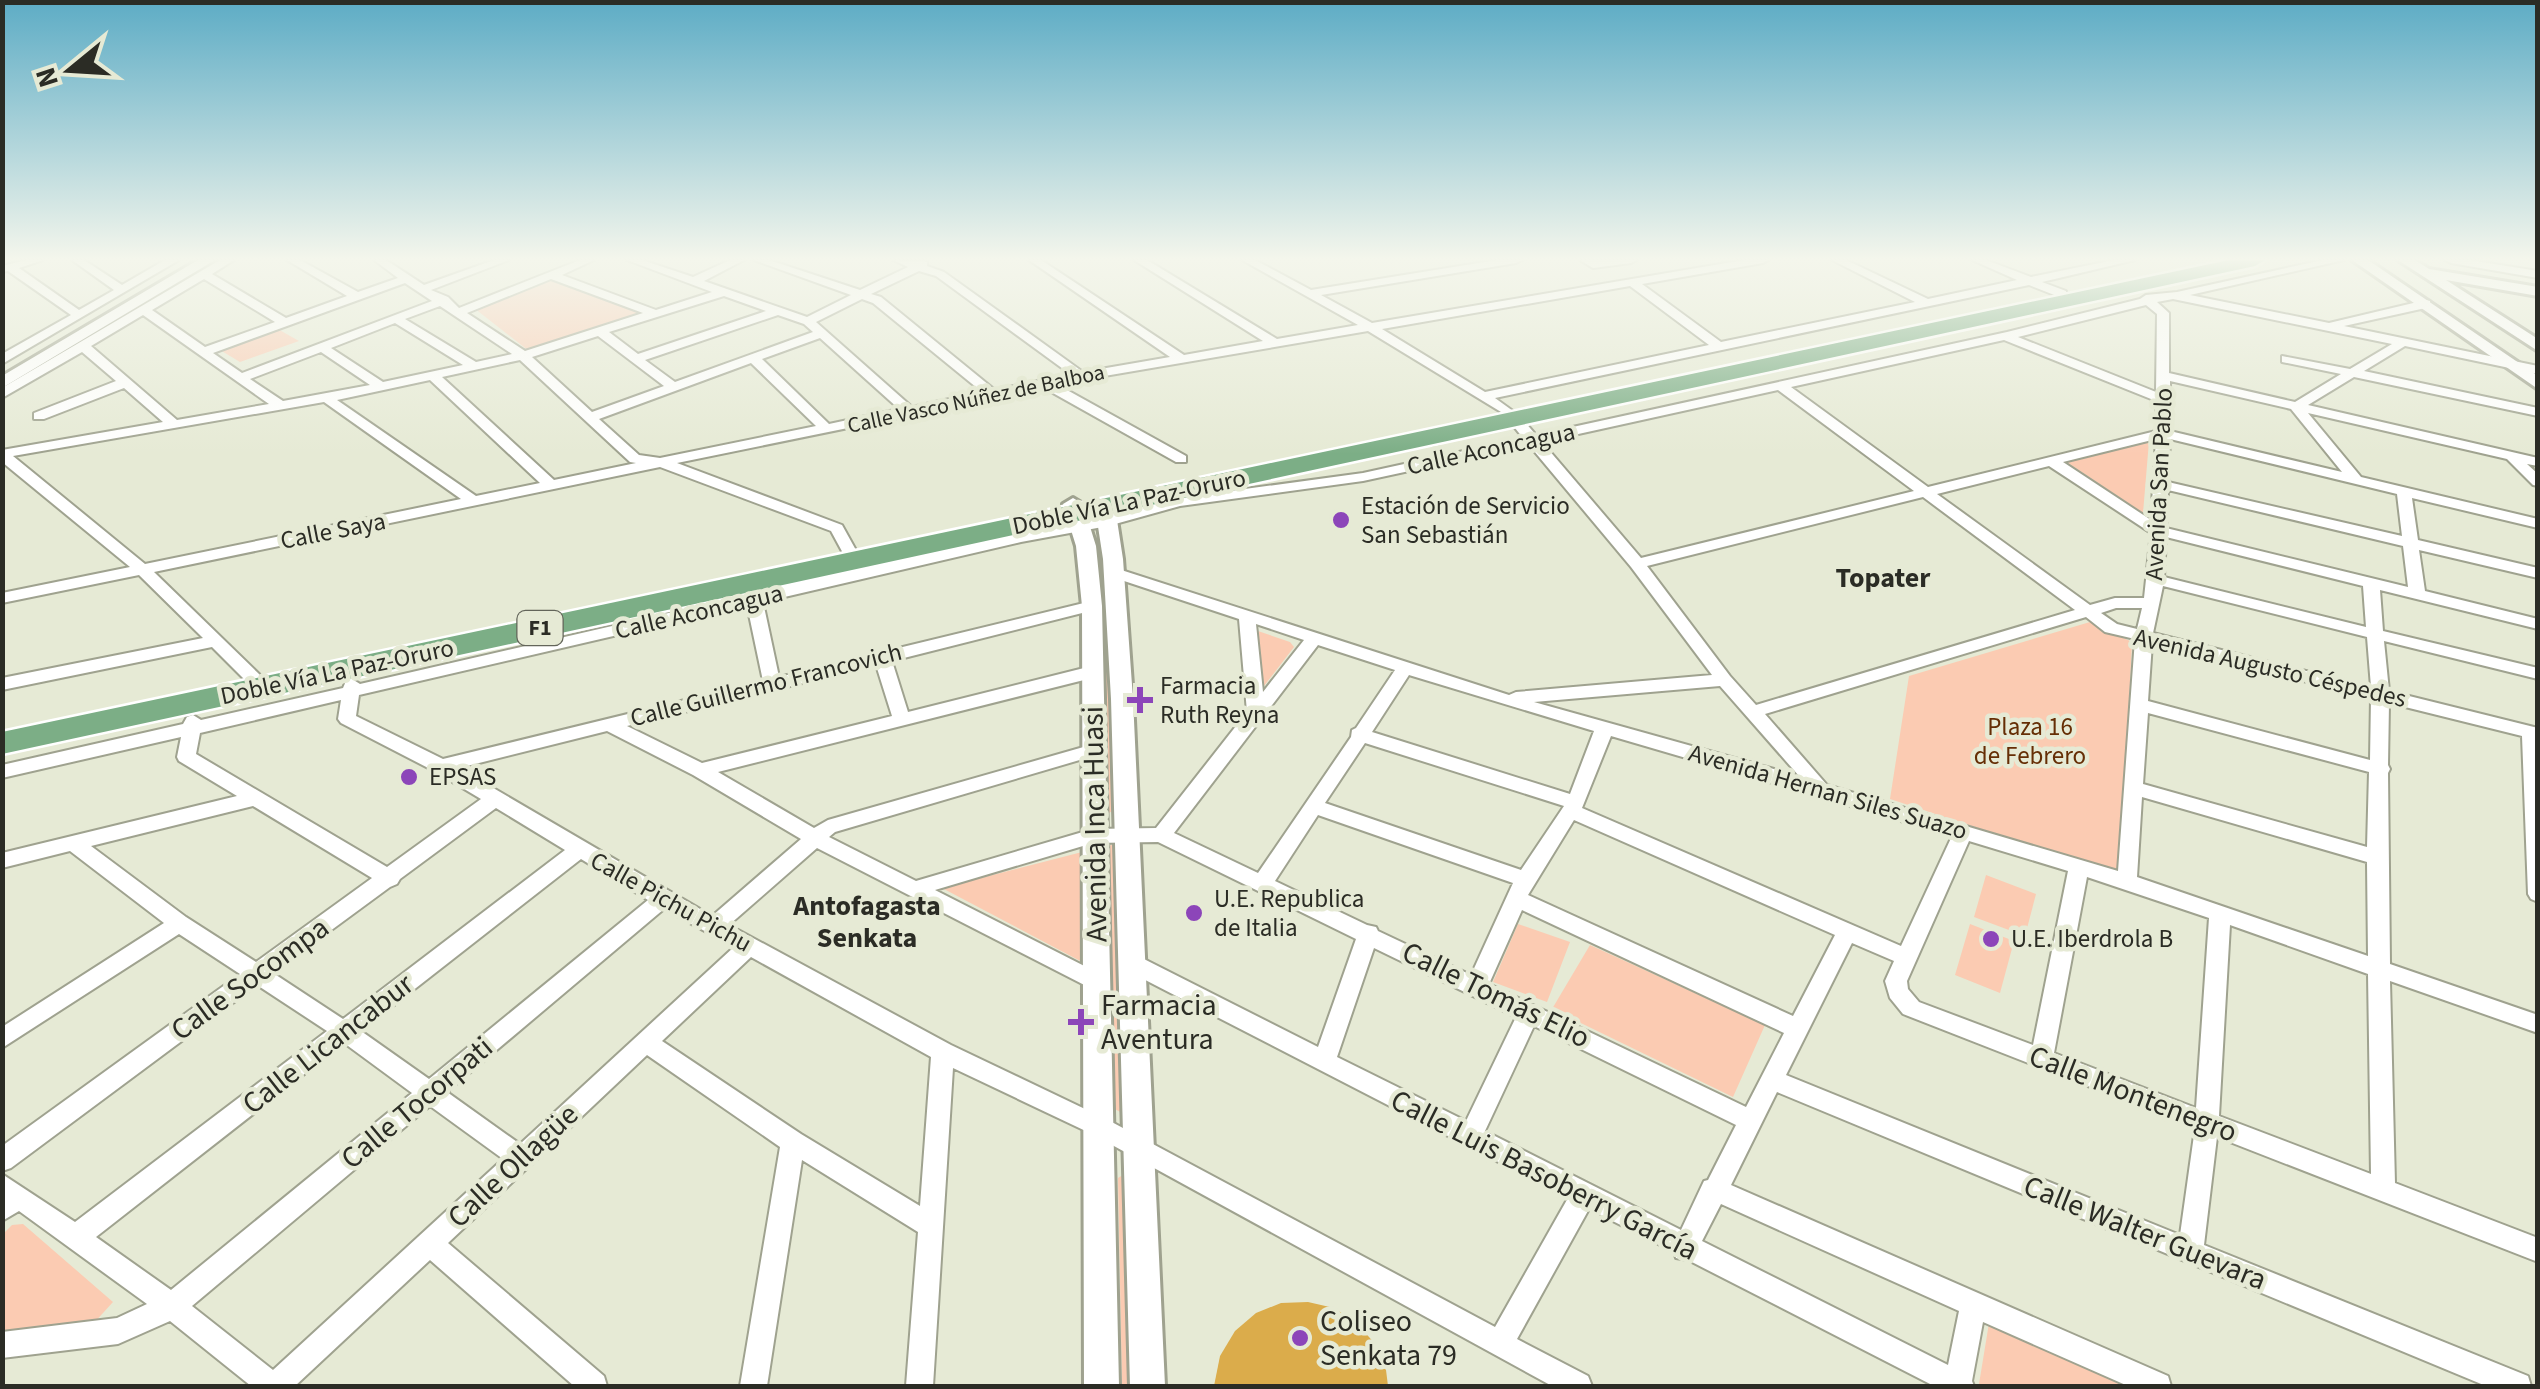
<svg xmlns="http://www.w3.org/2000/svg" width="2540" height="1389" viewBox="0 0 2540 1389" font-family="'Source Sans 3',sans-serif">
	<rect width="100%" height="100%" fill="#e6ead5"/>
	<!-- green -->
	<path fill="#fbcbb2" d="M550 278 648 313 529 351 474 308Z
		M276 328 299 341 240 362 220 350Z
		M2149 441 2143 513 2065 461Z
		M1104 602 1108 604 1116 809 1107 814 1102 809 1099 605Z
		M2090 622 2132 642 2121 875 1890 799 1909 676Z
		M1255 630 1290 642 1294 647 1264 686H1259Z
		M1114 844 1117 846 1126 1108 1122 1113 1113 1108 1106 847Z
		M1086 851V964L942 888Z
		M1986 875 2036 894 2025 936 1974 917Z
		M1518 924 1570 942 1547 1002 1493 982Z
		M1970 924 2014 941 2000 993 1955 975Z
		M1590 945 1765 1025 1733 1097 1552 1009Z
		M1126 1173 1131 1178 1140 1386H1122L1118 1178Z
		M23 1224 113 1302 93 1324 3 1336V1234L12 1225Z
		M1989 1323 2134 1386H1984L1979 1384Z"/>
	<!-- building -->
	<path fill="#dbac4b" d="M1308 1302 1334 1308 1357 1323 1375 1344 1386 1370 1388 1386H1214L1220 1356 1235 1331 1256 1313 1281 1303Z"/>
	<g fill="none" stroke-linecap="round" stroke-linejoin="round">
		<!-- minor casing -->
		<g stroke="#9fa28f" stroke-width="4">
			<path id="minor" d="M26 260H43L19 268 79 310 114 290 72 260H84L122 285 165 260H179L2 364V354L71 315 8 271 2 272V266Z
				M220 260H234L212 274 286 318 347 296 287 260H300L358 292 398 278 374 260H386L424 285 494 260H509L431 290 448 297 459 308 580 260H594L562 275 656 310 712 292 627 260H642L693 277 730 260H744L704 281 807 317 851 295 754 260H769L860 290 908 267 893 260 923 261 927 262V266L944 272 1083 372 1170 357 1029 260H1041L1184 355 1263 341 1134 260H1147L1277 339 1358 325 1242 260H1255L1311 290 1497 260H1522L1516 263 1321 295 1372 323 1744 260H1768L1763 263 1642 284 1721 342 1915 302 1832 260H1846L1928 299 2017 280 1972 260H1986L2031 277 2114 260H2135L2042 282 2066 291V297L2062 298 2029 285 1495 398 1513 411 1506 415 1368 331 1081 380 1058 385 1186 456V462H1176L1044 388 995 400 990 399 677 463 842 525 857 552 854 555H844L831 531 660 467 154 572 259 674 262 678 259 682H247L212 647 2 690V678L203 638 139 575 2 603V593L130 567 2 462V450L163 422 124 388 44 419H34V413L116 381 82 352 2 398V388ZM919 271 936 276 1070 374 995 390 881 297 871 294ZM204 279 275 322 205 347 152 310ZM551 279 643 313 525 351 467 313ZM405 283 432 301 242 373 213 353ZM1630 286 1709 345 1485 392 1382 329ZM724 296 766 311 638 354 609 332ZM862 299 873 303 982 392 912 407 816 322ZM440 306 512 354 476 362 405 319ZM143 315 269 404 177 420 91 346ZM778 315 804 324 813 332 675 382 645 360ZM395 323 463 365 383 382 331 348ZM598 336 664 386 592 412 532 357ZM820 338 899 409 829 424 762 359ZM321 352 370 385 283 401 250 379ZM520 360 630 462 636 463 554 480 442 377ZM751 363 816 426 660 458 639 455 599 419ZM430 380 540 483 476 496 337 400ZM324 402 461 499 145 564 13 456Z
				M1580 260H1637L1631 263 1593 268Z
				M2323 260H2344L2190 295 2329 323 2426 300 2430 301V307L2344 326 2538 366V374L2405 346 2364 371 2538 408V416L2354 377 2308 405 2538 458V466L2527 464 2538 474V486L2533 485 2507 459 2308 413 2361 477 2538 519V528L2412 498 2418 540 2538 568V578L2419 550 2425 591 2538 619V629L2380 590 2383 631 2538 668V679L2384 641 2389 691 2538 728V902L2531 899 2528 894 2522 736 2389 703 2388 765 2390 769 2388 773 2390 964 2538 1015V1033L2390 981 2395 1183 2538 1238V1262L2217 1137 2204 1245 2528 1376 2531 1386H2486L1777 1092 1731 1185 2168 1376 2171 1386H2128L1983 1322 1972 1381 1974 1386H1934L1688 1260 1676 1258 1674 1252 1589 1209 1517 1339 1588 1376 1592 1386H1552L1092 1134 953 1068 933 1386H906L918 1232 802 1160 767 1386H740L780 1147 647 1055 448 1243 604 1376 607 1386H574L430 1260 295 1386H251L170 1321 118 1344 2 1358V1332L117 1318 147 1304 19 1211 2 1221V1174L75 1222 327 1031 257 985 11 1168 2 1171V1146L240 974 179 934 2 1048V1027L164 923 70 851 2 868V853L237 796 179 761 177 757 181 737 2 778V765L183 724 187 717 193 715 201 720 343 688 346 681 352 679 360 684 1021 532 1107 517 1179 498 1363 473 1523 438 1507 418 1514 414 1519 415 1536 435 2007 332 2140 299 2146 295 2177 292ZM2173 299 2392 344 2350 369 2282 356V362L2341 374 2295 402 2169 373V313L2157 302ZM2146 305 2157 314 2156 392 2018 337ZM2004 340 2156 401V431L1928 487 1791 387ZM2170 381 2291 409 2342 472 2170 431ZM1778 390 1914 491 1641 558 1542 442ZM2156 439 2151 520 2063 462ZM2170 439 2397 494 2402 536 2168 482ZM1529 445 1631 567 1712 675 1516 692 1509 695 1115 568 1107 573 1109 576 1239 619 1247 712 1156 828 1093 829 916 881 829 837 835 832 1100 754 1103 750 1100 746 1094 744 828 820 814 828 718 772 1092 678 1101 672 1092 666 908 712 892 661 1098 609 1100 606 1092 601 779 677 763 602 1021 542 1108 526 1180 506 1363 481ZM2049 466 2151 533 2144 598H2115L2090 605 1937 494ZM2168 490 2403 546 2408 587 2166 528ZM1923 497 2075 610 1756 705 1730 676 1647 566ZM2166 537 2363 586 2366 627 2164 577ZM2163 586 2367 637 2371 687 2153 633ZM747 605 763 681 443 759 356 716 359 695ZM2116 608H2142L2137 629 2117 624 2101 613ZM2086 617 2105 632 2135 639 2118 871 1827 785 1765 714ZM1256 624 1304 640 1263 692ZM2152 643 2371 698 2370 760 2148 701ZM1318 645 1395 670 1356 728 1352 730 1351 737 1258 873 1174 833ZM876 665 892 716 702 763 627 726ZM1409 675 1594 731 1570 794 1372 732ZM1720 686 1799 776 1534 702ZM341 700 338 719 341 723 434 771 481 799 387 867 196 754 200 733ZM2148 713 2369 772 2367 847 2143 784ZM607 731 693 775 801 839 712 916 459 768ZM1611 736 1952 836 1901 946 1582 808ZM1365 743 1564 806 1521 870 1325 803ZM2142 797 2367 862 2368 956 2137 877ZM253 806 372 878 256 962 186 917 91 846ZM496 808 565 850 343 1019 273 973 390 887 397 884 400 879ZM1318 815 1513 883 1471 975 1378 931 1376 927 1367 925 1275 881ZM1574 820 1835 935 1793 1016 1528 895ZM1969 841 2068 871 2033 1045 1919 1002 1908 989 1907 981ZM1158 842 1356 939 1318 1047 1138 956 1130 953 1122 956 1119 962 1122 968 1568 1198 1495 1327 1108 1120 951 1045 729 925 817 848 1098 992 1106 989 1109 983 1106 977 935 890 1093 843ZM581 859 648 900 429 1079 361 1031ZM2087 877 2209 918 2196 1108 2054 1053ZM664 909 734 947 520 1144 447 1092ZM1522 910 1784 1033 1746 1107 1489 984ZM2230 925 2368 974 2371 1174 2219 1116ZM1852 943 1894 961 1885 981 1890 998 1903 1014 2195 1128 2180 1235 1786 1075ZM1374 948 1516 1017 1466 1121 1337 1057ZM751 957 931 1057 920 1206 801 1134 662 1041ZM1534 1026 1736 1125 1708 1180 1704 1181 1681 1230 1485 1131ZM344 1043 412 1093 171 1290 96 1237ZM430 1106 503 1159 273 1370 192 1306ZM1721 1204 1959 1311 1948 1365 1702 1241Z
				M2445 260H2469L2538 271V278L2451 263Z"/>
		</g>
		<!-- tertiary casing -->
		<g stroke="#9fa28f" stroke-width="6">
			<path id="tertiary" d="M198 260H215L2 388V376Z
				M2352 260H2368L2538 376V389Z
				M2398 260H2415L2429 269 2538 287V296L2446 280 2538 339V351Z
				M1073 498 1083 504 1096 546 1102 606 1119 1386H1084L1082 606 1076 546 1063 504Z
				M1105 501 1115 507 1123 559 1133 699 1165 1386H1130L1111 699 1103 559 1095 507Z"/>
		</g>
		<!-- trunk casing -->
		<g stroke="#fff" stroke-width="5">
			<path id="trunk" d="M2229 260H2265L2255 266 2 754V732Z"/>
		</g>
		<!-- minor -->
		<use href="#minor" fill="#fff" fill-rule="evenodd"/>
		<!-- tertiary -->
		<use href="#tertiary" fill="#fff" fill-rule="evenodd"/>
		<!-- trunk -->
		<use href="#trunk" fill="#7cae86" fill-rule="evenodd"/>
	</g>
	<!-- sky -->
	<linearGradient id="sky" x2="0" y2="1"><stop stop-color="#5dacc5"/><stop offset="0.57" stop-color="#f4f6ec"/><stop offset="1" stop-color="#f4f6ec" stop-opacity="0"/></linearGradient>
	<rect width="2540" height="454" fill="url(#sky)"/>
	<!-- markers -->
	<g fill="#8c45b9" stroke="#e6ead5" stroke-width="4">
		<circle cx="1341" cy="520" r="10"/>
		<path d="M1135 685h10v10h10v10h-10v10h-10v-10h-10v-10h10z"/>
		<circle cx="409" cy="777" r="10"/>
		<circle cx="1194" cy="913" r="10"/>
		<circle cx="1991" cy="939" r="10"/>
		<path d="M1076 1007h10v10h10v10h-10v10h-10v-10h-10v-10h10z"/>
		<circle cx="1300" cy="1338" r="10"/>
	</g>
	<g text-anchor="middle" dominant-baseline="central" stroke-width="9" stroke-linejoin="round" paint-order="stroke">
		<!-- far-street labels -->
		<g font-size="22" fill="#2b2c25" stroke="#e6ead5">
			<text transform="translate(976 399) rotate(-12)">Calle Vasco Núñez de Balboa</text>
		</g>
		<!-- shield labels -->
		<rect fill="#e6ead5" stroke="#63655a" stroke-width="2.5" x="517.5" y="611" width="45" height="34" rx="8"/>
		<g font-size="22" font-weight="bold" fill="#2b2c25">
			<text x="540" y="628">F1</text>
		</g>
		<!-- street labels -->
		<g font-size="25" fill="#2b2c25" stroke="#e6ead5">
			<text transform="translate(1491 449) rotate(-12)">Calle Aconcagua</text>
			<text transform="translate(2159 484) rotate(-87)">Avenida San Pablo</text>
			<text transform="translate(1129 502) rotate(-12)">Doble Vía La Paz-Oruro</text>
			<text transform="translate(333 531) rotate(-11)">Calle Saya</text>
			<text transform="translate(699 612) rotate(-13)">Calle Aconcagua</text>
			<text transform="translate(2270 668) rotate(13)">Avenida Augusto Céspedes</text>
			<text transform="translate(337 672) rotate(-12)">Doble Vía La Paz-Oruro</text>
			<text transform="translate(766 685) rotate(-14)">Calle Guillermo Francovich</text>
			<text transform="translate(1828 792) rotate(16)">Avenida Hernan Siles Suazo</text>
			<text transform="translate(671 902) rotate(29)">Calle Pichu Pichu</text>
		</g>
		<!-- poi labels -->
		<g font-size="25" fill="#2b2c25" stroke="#e6ead5" text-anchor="start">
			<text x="1361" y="506">Estación de Servicio<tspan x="1361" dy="29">San Sebastián</tspan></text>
			<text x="1160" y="686">Farmacia<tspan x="1160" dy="29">Ruth Reyna</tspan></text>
			<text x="429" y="777">EPSAS</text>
			<text x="1214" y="899">U.E. Republica<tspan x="1214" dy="29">de Italia</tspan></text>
			<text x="2011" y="939">U.E. Iberdrola B</text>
		</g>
		<!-- park labels -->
		<g font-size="25" fill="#652e05" stroke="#e6ead5">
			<text x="2030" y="727">Plaza 16<tspan x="2030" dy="29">de Febrero</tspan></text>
		</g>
		<!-- neighbourhood labels -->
		<g font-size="28" font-weight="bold" fill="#2b2c25" stroke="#e6ead5">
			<text x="1883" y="578">Topater</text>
			<text x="867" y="906">Antofagasta<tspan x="867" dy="32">Senkata</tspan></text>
		</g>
		<!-- near-street labels -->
		<g font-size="30" fill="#2b2c25" stroke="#e6ead5">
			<text transform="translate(1095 824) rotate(-91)">Avenida Inca Huasi</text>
			<text transform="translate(250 979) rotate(-36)">Calle Socompa</text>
			<text transform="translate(1496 995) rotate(26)">Calle Tomás Elio</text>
			<text transform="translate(328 1044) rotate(-38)">Calle Licancabur</text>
			<text transform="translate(2133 1094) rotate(21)">Calle Montenegro</text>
			<text transform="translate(417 1103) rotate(-40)">Calle Tocorpati</text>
			<text transform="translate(513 1166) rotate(-43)">Calle Ollagüe</text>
			<text transform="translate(1544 1175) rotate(27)">Calle Luis Basoberry García</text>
			<text transform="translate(2145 1233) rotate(22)">Calle Walter Guevara</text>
		</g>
		<!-- near-poi labels -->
		<g font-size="30" fill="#2b2c25" stroke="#e6ead5" text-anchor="start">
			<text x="1101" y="1005">Farmacia<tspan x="1101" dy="34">Aventura</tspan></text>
			<text x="1320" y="1321">Coliseo<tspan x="1320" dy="34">Senkata 79</tspan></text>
		</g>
	</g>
	<!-- border -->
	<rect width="2540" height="1389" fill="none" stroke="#2b2c25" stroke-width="10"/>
	<!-- north arrow -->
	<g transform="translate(70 70) rotate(252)" stroke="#e6ead5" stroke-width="8" paint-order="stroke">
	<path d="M0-8L18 38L0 25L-18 38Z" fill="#2b2c25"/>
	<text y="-15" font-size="28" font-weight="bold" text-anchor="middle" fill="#2b2c25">N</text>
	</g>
</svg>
